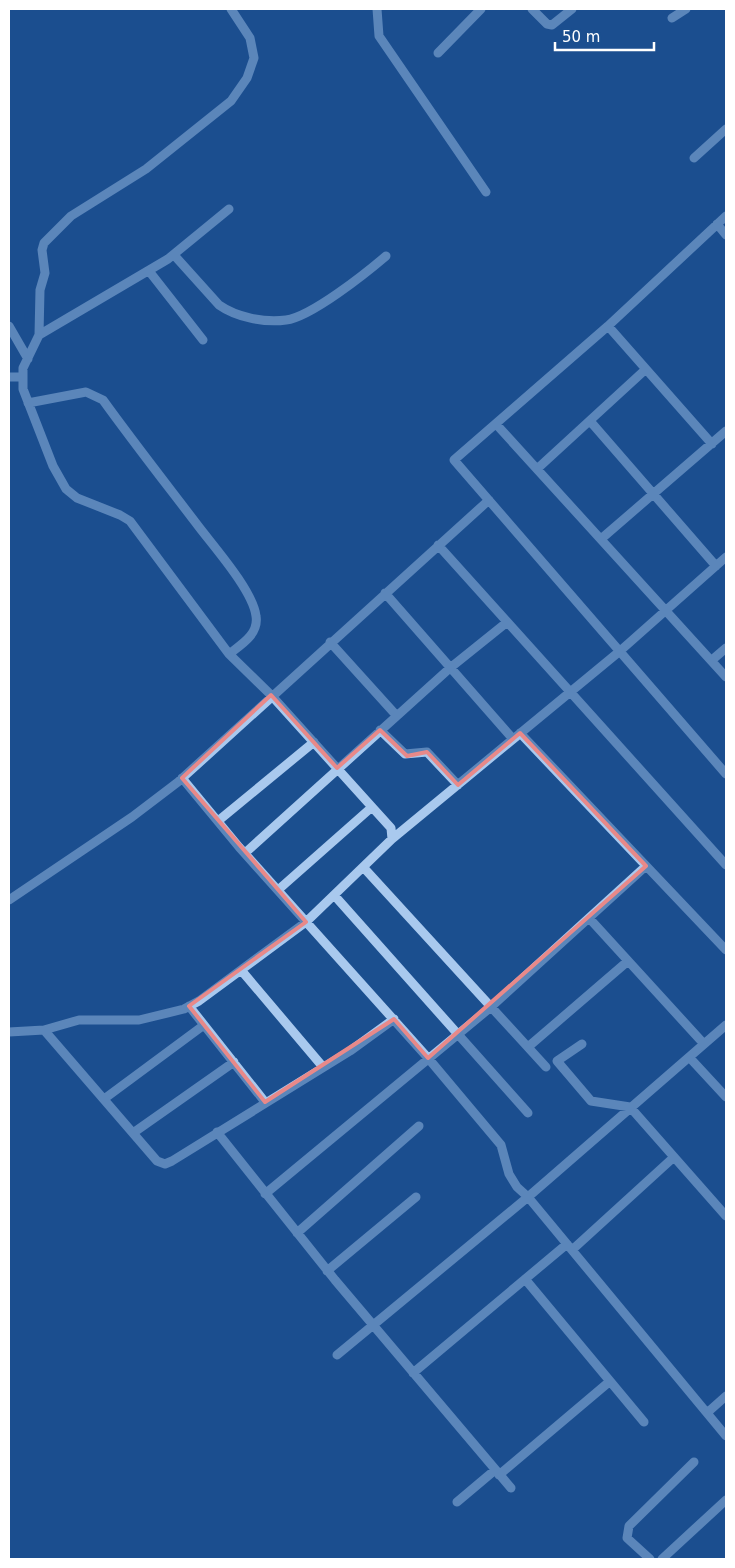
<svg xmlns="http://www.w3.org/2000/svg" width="735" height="1568" viewBox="0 0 735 1568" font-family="'DejaVu Sans',sans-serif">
	<rect width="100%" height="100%" fill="#1b4f8f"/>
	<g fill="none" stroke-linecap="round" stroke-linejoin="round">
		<!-- minor -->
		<path stroke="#a9c9ee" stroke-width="9" d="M377 9 379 36 486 192
			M532 9 547 24 552 25 572 9
			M672 18 686 9
			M438 53 481 9
			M694 158 726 129
			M726 216 608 326 454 460 726 774
			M717 224 726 235
			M174 255 219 305C236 317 264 323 286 320 311 317 366 273 386 256
			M149 271 203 340
			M9 326 28 359
			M608 326 712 444
			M39 335 168 259 229 209
			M9 377H22
			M28 403 86 392 103 400C134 443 167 485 199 527 215 548 253 591 256 616 259 634 242 644 229 654
			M590 421 716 566
			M496 424 726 677
			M537 469 646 369
			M601 539 726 431
			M438 545 726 865
			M385 593 513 739
			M330 642 396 715
			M712 660 726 648
			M380 730 405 754 427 752 458 785
			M520 733 726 950
			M182 778 239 847 428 1058 501 1145 509 1174 517 1187 528 1197 726 1436
			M218 821 314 742
			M392 839 620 651 726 557
			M245 853 450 668 506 623
			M364 868 546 1067
			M278 890 372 807
			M334 895 528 1113
			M9 900 132 817 178 782 489 500
			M589 918 704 1044
			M241 970 323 1067
			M189 1006 265 1102
			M44 1030 157 1161 165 1164 172 1161 350 1051 394 1019
			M9 1032 44 1030 79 1020H139L184 1009 199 1001 306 922 392 839 391 828 372 807 271 695 229 654 130 521 120 515 77 498 66 489 53 466 23 389V368L39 335 40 290 45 273 42 250 44 243 71 216 146 169 231 101 247 78 254 58 250 38 231 9
			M582 1044 557 1061 591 1101 630 1107 726 1216
			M528 1047 628 961
			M689 1057 726 1097
			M104 1099 204 1025
			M217 1132 335 1280 511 1488
			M133 1133 234 1062
			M265 1194 491 1007 646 866
			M297 1233 419 1126
			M572 1250 674 1157
			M327 1271 416 1197
			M525 1279 644 1422
			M337 1355 528 1197 726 1025
			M413 1373 567 1244
			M708 1412 726 1396
			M499 1475 609 1382
			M457 1502 495 1470
			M650 1559 627 1538 629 1526 694 1462
			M662 1559 726 1500"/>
	</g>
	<!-- marked area -->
	<path d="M0 0H735V1568H0ZM271 695 337 768 380 730 407 756 427 752 458 785 520 733 646 866 428 1058 394 1019 265 1102 189 1006 306 922 182 778Z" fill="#1b4f8f" fill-opacity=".55" fill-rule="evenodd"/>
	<path fill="none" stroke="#e88989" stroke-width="4" stroke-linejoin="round" d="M271 695 337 768 380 730 407 756 427 752 458 785 520 733 646 866 428 1058 394 1019 265 1102 189 1006 306 922 182 778Z"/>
	<!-- border -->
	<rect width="735" height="1568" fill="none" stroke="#ffffff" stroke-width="20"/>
	<!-- scale -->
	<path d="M555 42v8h99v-8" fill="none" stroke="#ffffff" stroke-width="2.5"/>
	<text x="562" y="42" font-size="15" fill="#ffffff" stroke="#1b4f8f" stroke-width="4" paint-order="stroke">50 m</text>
</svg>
